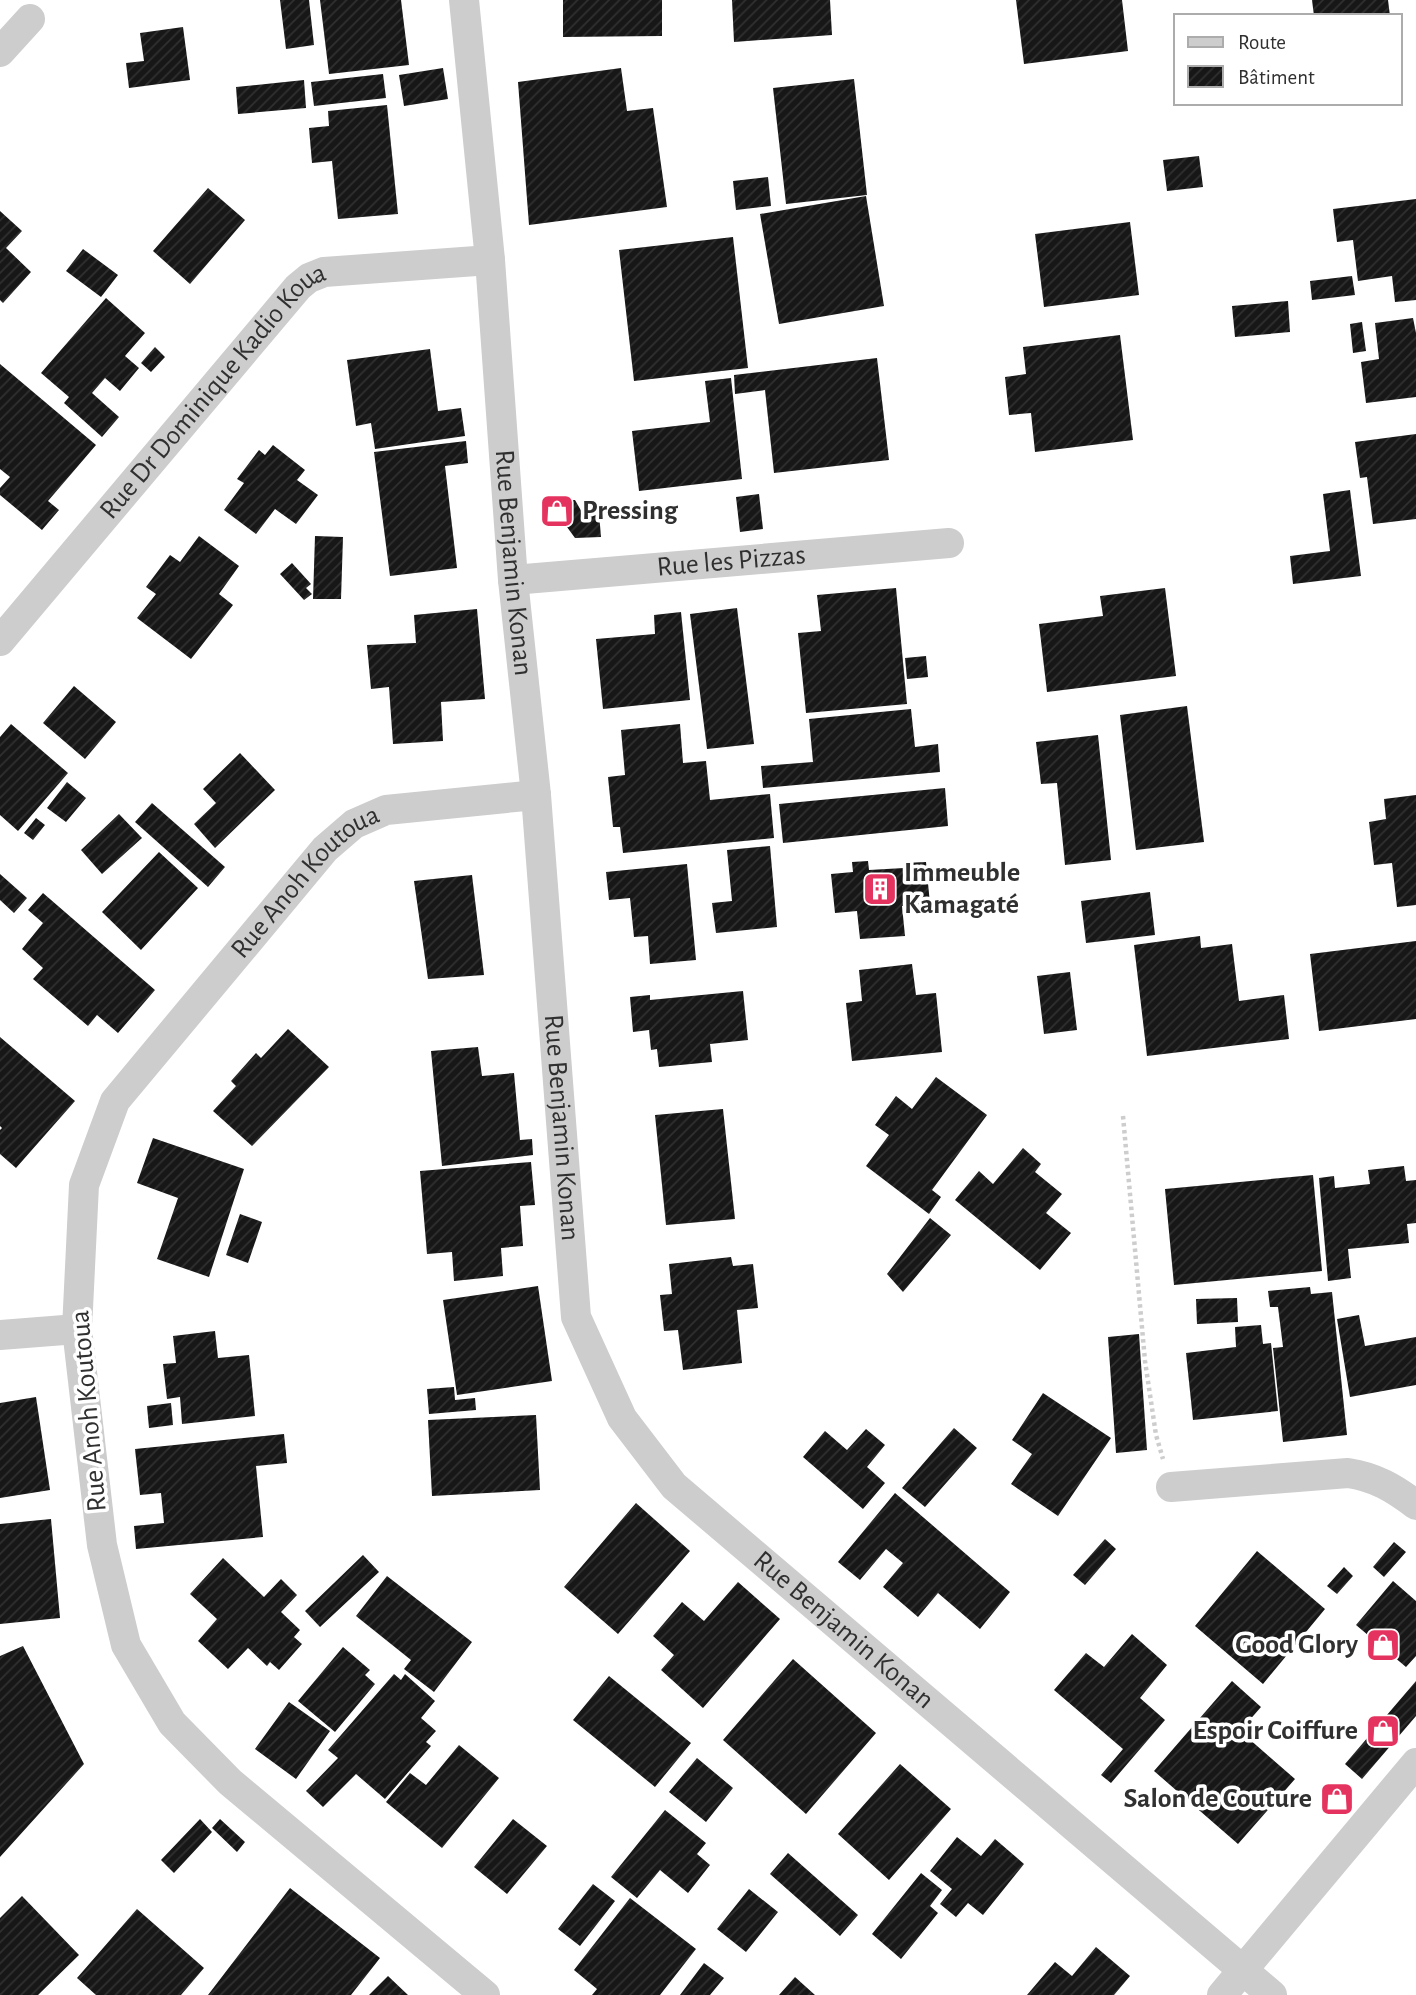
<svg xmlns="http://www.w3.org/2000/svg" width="1416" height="1995" viewBox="0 0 1416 1995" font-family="'Alegreya Sans',sans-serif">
	<defs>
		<pattern id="building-hatch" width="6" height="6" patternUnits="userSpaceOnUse" patternTransform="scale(1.75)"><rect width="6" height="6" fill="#171717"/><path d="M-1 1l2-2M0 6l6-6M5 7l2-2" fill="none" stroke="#303030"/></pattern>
	</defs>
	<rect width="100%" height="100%" fill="#fff"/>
	<!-- building -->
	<path fill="url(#building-hatch)" d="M280 0H309L314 45 286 49Z
		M320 0H401L409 65 329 74Z
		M563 0H662V36L563 37Z
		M732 0H830L832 35 734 42Z
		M1016 0H1122L1128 51 1024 64Z
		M1312 0H1388L1390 16H1314Z
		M183 27 190 80 129 88 126 63 144 61 140 33Z
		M443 68 448 99 404 106 399 75Z
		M621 68 627 111 653 108 667 207 529 225 518 82Z
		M383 74 386 98 314 106 311 82Z
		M854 79 867 195 786 204 773 88Z
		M304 80 306 108 238 114 236 87Z
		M387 105 398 214 338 219 332 161 312 163 309 128 329 126 328 111Z
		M1199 156 1203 187 1167 191 1163 160Z
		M768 177 771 206 736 210 733 181Z
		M208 188 245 220 190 284 153 251Z
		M866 196 884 306 779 324 760 214Z
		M1416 199V300L1395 302 1392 276 1358 281 1353 240 1337 242 1333 209Z
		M0 211 22 231 6 248 31 272 3 303 0 300Z
		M1130 222 1139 295 1044 307 1035 234Z
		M733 237 748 368 634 381 619 250Z
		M83 249 118 275 101 297 66 271Z
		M1352 276 1355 295 1312 300 1310 281Z
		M106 298 145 333 125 356 139 368 120 391 105 378 92 393 119 417 102 437 64 403 69 397 41 373Z
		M1288 301 1290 332 1235 337 1232 306Z
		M1413 318 1416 333V397L1366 403 1361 362 1379 359 1375 323Z
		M1362 322 1366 351 1353 353 1350 324Z
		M1120 335 1133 440 1035 452 1031 413 1009 415 1005 377 1026 374 1023 347Z
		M155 347 165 357 151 372 141 363Z
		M430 349 438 411 461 408 465 436 375 449 371 423 356 426 347 360Z
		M877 358 889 460 774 473 765 390 735 394 734 375Z
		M0 364 96 445 48 501 59 510 42 530 0 495V488L10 477 0 469Z
		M731 378 742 479 639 491 632 431 710 422 705 381Z
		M1416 434V519L1373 524 1367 477 1360 478 1355 442Z
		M466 441 468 463 445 466 457 568 390 576 374 452Z
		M273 445 305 470 297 480 318 495 296 524 275 509 256 534 224 510 244 483 237 479 259 450 265 455Z
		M1350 490 1361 576 1293 584 1290 556 1330 551 1323 494Z
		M759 494 763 529 740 532 736 497Z
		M575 500 583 514 599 513 601 537 575 538 548 501Z
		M199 536 239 566 219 594 233 605 191 659 137 618 156 594 146 587 170 555 180 562Z
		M315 536 343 537 341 599H313Z
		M292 563 311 584 306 588 312 594 304 600 280 574Z
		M896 588 907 704 806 713 798 633 821 631 817 595Z
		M1165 588 1176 676 1047 692 1039 624 1103 616 1100 596Z
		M737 608 754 744 707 749 690 614Z
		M477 609 485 699 441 702 443 741 393 744 389 687 371 689 367 645 416 643 414 615Z
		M681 612 690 700 603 709 596 639 655 634 654 615Z
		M926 656 928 677 907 679 905 658Z
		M74 686 116 722 85 759 43 723Z
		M1187 706 1204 842 1136 850 1120 715Z
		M911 709 915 747 938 744 940 772 763 788 761 766 813 762 809 719Z
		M11 724 68 773 18 831 0 815V737Z
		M680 724 683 763 706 761 710 800 770 794 774 838 623 853 620 827H613L608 777 625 775 621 730Z
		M1098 735 1111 860 1065 865 1057 783 1041 784 1036 742Z
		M240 753 275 790 215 848 194 824 216 803 203 789Z
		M67 782 86 798 66 822 47 808Z
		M945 788 948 826 783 843 779 804Z
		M1416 795V905L1397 907 1392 863 1374 865 1369 822 1386 819 1384 799Z
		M152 803 225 867 208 887 135 822Z
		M119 814 142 838 102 874 81 850Z
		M36 818 45 825 33 840 24 833Z
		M770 846 777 927 716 933 712 903 732 901 727 850Z
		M159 852 198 888 141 950 102 912Z
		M868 861 869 870 904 868V863L926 862 930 904 902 906 905 936 860 939 857 911 835 913 831 874 853 872 852 862Z
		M687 864 696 960 650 964 648 936 634 937 630 898 609 900 606 872Z
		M0 874 27 898 14 913 0 900Z
		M472 875 484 975 428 979 414 881Z
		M1150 892 1155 935 1086 943 1081 901Z
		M43 893 155 990 118 1033 97 1015 88 1026 33 979 43 968 22 949 43 923 28 910Z
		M1200 936 1201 948 1232 944 1239 1001 1284 995 1289 1039 1147 1056 1134 945Z
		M1416 941V1019L1319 1031 1310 954Z
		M912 964 916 995 936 993 942 1052 852 1061 846 1003 862 1001 859 970Z
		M1070 972 1077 1030 1044 1034 1037 976Z
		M743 991 748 1040 710 1044 712 1062 659 1067 657 1049 651 1050 649 1030 633 1032 630 997 650 995V1000Z
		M288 1029 329 1067 252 1146 213 1111 236 1086 231 1081 256 1053 261 1058Z
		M0 1037 75 1101 16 1168 0 1154V1130L2 1128 0 1126Z
		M478 1047 482 1076 514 1073 520 1140 532 1139 533 1155 442 1166 431 1051Z
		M936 1077 987 1115 932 1190 941 1197 929 1214 866 1166 889 1135 875 1125 896 1096 912 1109Z
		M723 1109 735 1219 666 1225 655 1115Z
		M153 1138 244 1169 209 1277 157 1259 178 1198 137 1183Z
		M1023 1148 1041 1164 1035 1172 1062 1194 1046 1213 1071 1233 1040 1270 955 1200 979 1171 993 1184Z
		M531 1162 535 1205 520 1206 523 1246 501 1248 503 1276 454 1281 452 1252 427 1254 420 1171Z
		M1404 1166 1406 1181 1416 1180V1223L1407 1224 1409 1243 1348 1249 1351 1278 1328 1281 1319 1178 1334 1176 1335 1188 1370 1184 1368 1170Z
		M1313 1175 1322 1271 1174 1285 1165 1189Z
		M240 1214 262 1222 248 1263 226 1255Z
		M930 1218 951 1235 903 1292 887 1274Z
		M731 1257 733 1266 753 1264 758 1308 737 1310 742 1363 683 1370 678 1330 664 1331 660 1295 672 1294 669 1264Z
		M538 1286 552 1381 457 1395 443 1300Z
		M1310 1287 1311 1294 1332 1292 1347 1435 1283 1442 1273 1348 1283 1347 1278 1307H1270L1268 1291Z
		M1237 1298 1238 1322 1197 1324 1196 1299Z
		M1359 1315 1365 1346 1416 1337V1385L1350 1397 1337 1319Z
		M1261 1325 1263 1344 1271 1343 1278 1411 1193 1420 1186 1353 1236 1347 1235 1327Z
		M215 1331 218 1358 249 1355 255 1416 182 1424 180 1397 167 1399 163 1364 176 1363 173 1336Z
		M1139 1334 1147 1450 1116 1453 1108 1337Z
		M454 1387 455 1400 475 1398 476 1410 429 1414 427 1389Z
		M1043 1393 1111 1438 1058 1516 1011 1484 1032 1454 1012 1440Z
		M36 1397 50 1490 0 1498V1403Z
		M171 1403 173 1425 149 1428 147 1406Z
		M536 1415 540 1490 432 1496 428 1420Z
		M954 1428 977 1448 925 1507 902 1488Z
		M866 1429 885 1445 867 1467 885 1483 863 1509 803 1457 825 1431 847 1450Z
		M284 1434 287 1463 256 1466 263 1537 136 1549 134 1526 164 1523 161 1493 140 1495 135 1449Z
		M895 1493 1010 1592 980 1629 938 1593 918 1617 883 1587 903 1563 886 1549 860 1580 838 1562Z
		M636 1503 690 1551 618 1634 564 1587Z
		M51 1519 60 1618 0 1624V1524Z
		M1105 1539 1116 1549 1085 1585 1073 1575Z
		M1394 1542 1406 1552 1384 1577 1373 1567Z
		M1257 1551 1325 1609 1263 1684 1195 1626Z
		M363 1555 379 1572 320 1627 305 1611Z
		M223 1558 264 1597 281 1579 297 1595 281 1612 300 1630 294 1637 302 1644 279 1670 270 1662 267 1666 248 1648 228 1669 198 1641 217 1619 190 1594Z
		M1344 1567 1353 1576 1337 1594 1327 1586Z
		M387 1576 472 1642 434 1692 404 1669 411 1660 356 1616Z
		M1393 1581 1416 1601V1656L1406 1667 1356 1625Z
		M738 1582 780 1619 703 1708 661 1670 674 1655 653 1636 682 1602 704 1621Z
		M1132 1634 1167 1665 1140 1698 1165 1720 1111 1783 1101 1775 1123 1749 1054 1690 1086 1653 1104 1667Z
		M23 1646 84 1764 0 1857V1656Z
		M343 1647 370 1670 365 1675 375 1684 335 1732 298 1701Z
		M793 1659 876 1733 806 1814 723 1740Z
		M394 1674 401 1680 405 1674 435 1701 421 1718 436 1731 426 1742 431 1746 385 1799 356 1774 323 1807 306 1791 338 1758 328 1750Z
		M609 1676 691 1743 655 1787 573 1720Z
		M1232 1681 1261 1707 1240 1731 1295 1779 1238 1844 1154 1771Z
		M1416 1681V1716L1362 1779 1345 1764Z
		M289 1702 330 1731 296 1779 255 1749Z
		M459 1745 499 1778 442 1848 386 1802 410 1773 426 1785Z
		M697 1758 733 1788 706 1822 669 1792Z
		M900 1764 951 1809 889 1880 838 1834Z
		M665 1810 706 1843 697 1854 710 1865 688 1893 660 1870 637 1898 611 1877Z
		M200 1819 212 1832 174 1873 161 1860Z
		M220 1819 245 1842 237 1852 212 1828Z
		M513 1819 547 1846 507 1894 474 1867Z
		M957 1837 981 1856 995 1839 1024 1864 983 1915 968 1903 956 1917 940 1904 952 1889 930 1871Z
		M788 1853 858 1915 840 1936 770 1874Z
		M921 1873 942 1890 930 1906 938 1913 901 1959 872 1934Z
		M593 1884 615 1901 580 1946 558 1929Z
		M290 1888 380 1958 351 1995H208Z
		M749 1889 778 1912 746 1952 717 1929Z
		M22 1896 79 1955 38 1995H0V1918Z
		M630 1898 696 1949 660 1995H592L597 1989 574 1970Z
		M137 1909 204 1968 181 1995H96L77 1978Z
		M1096 1947 1130 1976 1114 1995H1027L1055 1962 1072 1976Z
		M704 1963 724 1978 710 1995H680Z
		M388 1976 408 1995H369Z
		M795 1977 815 1995H779Z"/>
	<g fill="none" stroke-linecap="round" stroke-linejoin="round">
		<!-- path -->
		<path stroke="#cdcdcd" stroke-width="4.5" stroke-dasharray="3.5 3.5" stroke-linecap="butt" d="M1123 1116 1145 1361 1156 1435 1163 1459"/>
		<!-- minor -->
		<g stroke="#cdcdcd" stroke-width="30">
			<path id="s1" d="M464 0 490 260 513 580 536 795 576 1317 622 1418 674 1486 1272 1995"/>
			<path d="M0 52 30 19"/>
			<path id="s2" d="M513 580 949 543"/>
			<path id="s3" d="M0 641 298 287 309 278 324 272 490 260"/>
			<path d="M0 1335 77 1329"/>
			<path d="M1171 1487 1348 1473C1375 1477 1394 1488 1416 1505"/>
			<path id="s4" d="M485 1995 230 1782 172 1723 126 1645 102 1545 77 1329 84 1185 115 1101 325 849 354 824 386 810 536 795"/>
			<path d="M1222 1995 1416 1763"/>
		</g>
	</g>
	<!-- icons -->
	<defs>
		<g id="shop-square" transform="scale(1.75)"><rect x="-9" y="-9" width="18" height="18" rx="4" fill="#e5335f" stroke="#fff"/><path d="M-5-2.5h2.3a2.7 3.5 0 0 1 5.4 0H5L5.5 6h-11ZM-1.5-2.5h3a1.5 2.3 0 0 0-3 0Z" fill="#fff"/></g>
		<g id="building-square" transform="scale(1.75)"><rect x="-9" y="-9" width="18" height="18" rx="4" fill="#e5335f" stroke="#fff"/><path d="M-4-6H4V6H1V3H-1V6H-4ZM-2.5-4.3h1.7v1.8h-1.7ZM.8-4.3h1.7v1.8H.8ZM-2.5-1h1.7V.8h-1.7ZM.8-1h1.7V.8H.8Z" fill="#fff"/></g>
	</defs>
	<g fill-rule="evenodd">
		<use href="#shop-square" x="557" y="511"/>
		<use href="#building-square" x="880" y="889"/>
		<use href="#shop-square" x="1383" y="1645"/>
		<use href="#shop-square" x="1383" y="1731"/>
		<use href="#shop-square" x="1337" y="1799"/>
	</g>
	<g text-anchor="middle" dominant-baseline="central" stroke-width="7" stroke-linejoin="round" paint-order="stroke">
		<!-- street labels -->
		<g font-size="28" fill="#303030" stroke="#fff">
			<text stroke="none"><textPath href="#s3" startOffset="329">Rue Dr Dominique Kadio Koua</textPath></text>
			<text stroke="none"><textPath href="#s2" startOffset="219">Rue les Pizzas</textPath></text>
			<text stroke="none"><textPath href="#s1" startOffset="565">Rue Benjamin Konan</textPath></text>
			<text stroke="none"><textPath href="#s4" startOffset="1351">Rue Anoh Koutoua</textPath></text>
			<text stroke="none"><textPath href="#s1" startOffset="1132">Rue Benjamin Konan</textPath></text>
			<text transform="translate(89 1411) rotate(-95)">Rue Anoh Koutoua</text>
			<text stroke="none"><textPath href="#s1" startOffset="1741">Rue Benjamin Konan</textPath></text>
		</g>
		<!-- poi labels -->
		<g font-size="28" font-weight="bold" fill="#303030" stroke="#fff" text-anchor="end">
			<text x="582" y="511" text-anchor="start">Pressing</text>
			<text x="904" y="873" text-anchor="start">Immeuble<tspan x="904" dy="32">Kamagaté</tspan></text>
			<text x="1358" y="1645">Good Glory</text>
			<text x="1358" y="1731">Espoir Coiffure</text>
			<text x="1312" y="1799">Salon de Couture</text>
		</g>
	</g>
	<!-- legend -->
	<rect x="1174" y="14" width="228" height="91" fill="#ffffff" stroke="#acacac" stroke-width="2"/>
	<rect x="1188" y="37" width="35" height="10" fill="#cdcdcd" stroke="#acacac" stroke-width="2"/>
	<text x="1238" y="49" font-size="21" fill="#303030">Route</text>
	<rect x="1188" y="66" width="35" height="21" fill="url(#building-hatch)" stroke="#acacac" stroke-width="2"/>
	<text x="1238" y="84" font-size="21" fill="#303030">Bâtiment</text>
</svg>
